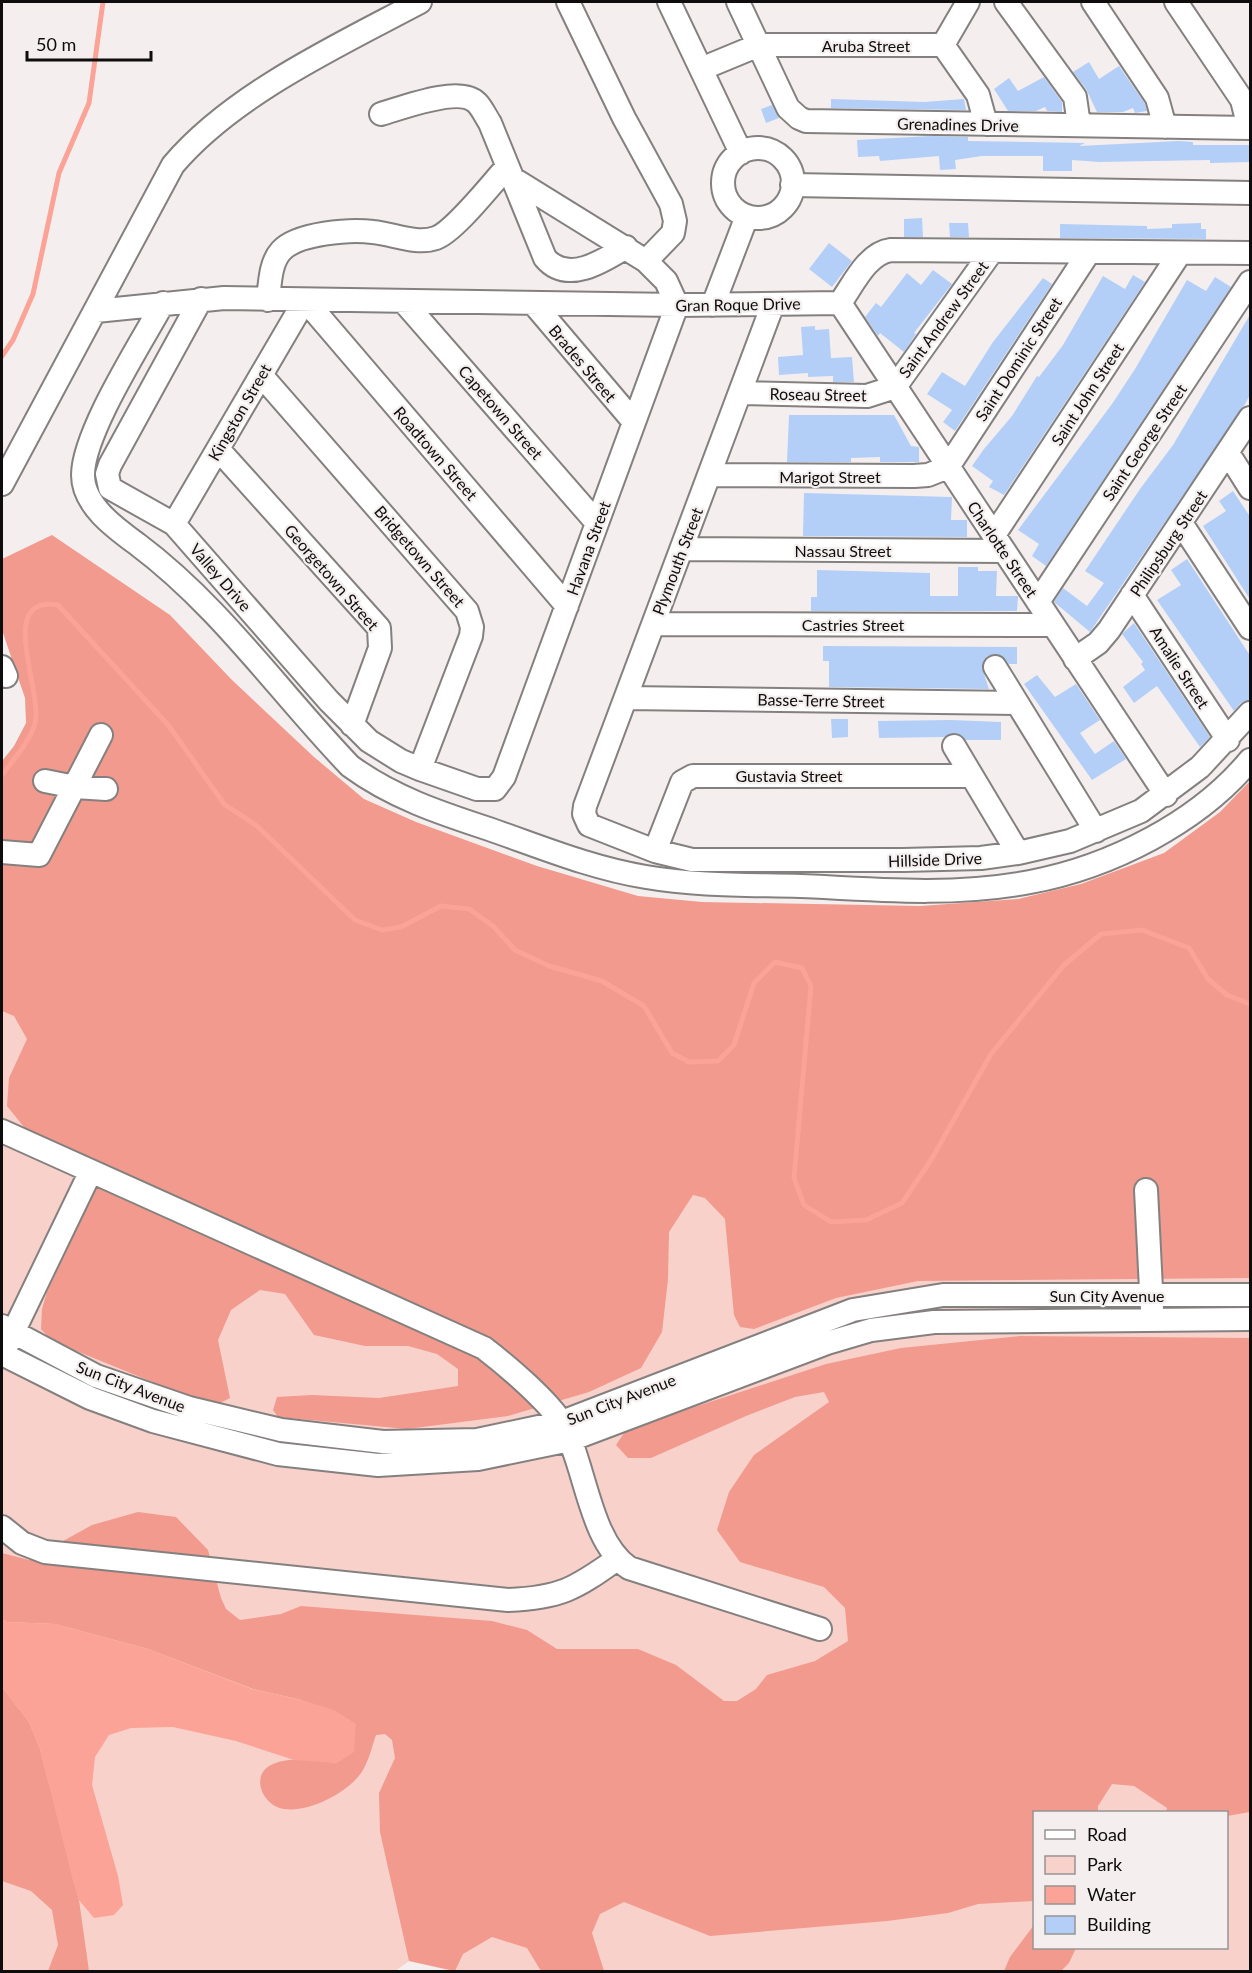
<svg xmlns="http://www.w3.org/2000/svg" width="1252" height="1973" viewBox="0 0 1252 1973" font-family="Lato,sans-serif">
	<rect width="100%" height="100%" fill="#f4efee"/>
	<!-- green -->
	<path fill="#f8d1cb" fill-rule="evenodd" d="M2 800 258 886 1250 1016V1971L455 1972 409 1961 394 1972H2ZM1034 1812H1226V1948H1034Z"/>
	<!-- forest -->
	<path fill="#f19a8d" d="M52 535 170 615 232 680 314 757 364 799 416 822 537 866 638 896 702 902 920 906 1018 899 1081 884 1164 853 1220 812 1250 781V1278L918 1281 836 1298 754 1329 740 1327 734 1315 725 1219 705 1198 693 1195 669 1232 668 1279 662 1332 641 1368 589 1392 508 1416 407 1429 278 1417 273 1410 277 1397 312 1395 379 1398 458 1386V1369L437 1354 408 1346H365L314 1335 285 1294 260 1290 231 1310 218 1340 230 1398 220 1403 194 1399 52 1341 41 1329 42 1309 47 1292 94 1192 77 1156 28 1132 7 1106 9 1078 27 1039 14 1016 2 1011V761L14 746 26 723 25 698 2 630V559Z
		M1020 1336 1250 1338V1812L1227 1816 1226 1812H1166L1167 1808 1134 1786 1112 1784 1098 1806V1812H1034V1901L978 1904 948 1913 887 1921 710 1936 624 1902 600 1914 592 1933 604 1971H541L527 1948 492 1937 463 1954 455 1971 409 1961 380 1832 379 1793 395 1758 392 1740 385 1734 376 1735C372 1746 369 1760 363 1770 350 1792 309 1813 284 1809 262 1806 249 1774 273 1764 292 1756 318 1761 337 1763L302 1700 253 1689 148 1649 55 1624 7 1622 2 1619V1553L29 1560 92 1525 138 1512 176 1517 208 1550 221 1598 226 1609 240 1620 281 1614 301 1606 492 1621 527 1630 557 1649H638L676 1665 724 1701H737L756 1689 767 1675 815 1661 848 1641 845 1608 824 1587 740 1562 717 1530 729 1492 754 1455 829 1402 824 1392 795 1397 746 1416 651 1458H628L616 1445 624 1433 670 1415 826 1364 901 1348Z
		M2 1687 29 1722 40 1749 79 1900 89 1971H48L58 1945 52 1910 31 1891 2 1881Z
		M1034 1925V1948H1076L1069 1963 1061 1971H1004L1010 1957Z"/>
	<!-- water -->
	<path fill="#fba396" d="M2 1619 7 1622 55 1624 148 1649 252 1689 302 1700 334 1710 356 1724 354 1752 337 1763 294 1760 236 1741 173 1727 131 1728 109 1735 95 1757 92 1785 118 1876 123 1905 114 1915 94 1918 79 1900 73 1881 40 1749 29 1722 2 1687Z"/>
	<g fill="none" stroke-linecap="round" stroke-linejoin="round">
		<!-- stream -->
		<path stroke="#fba396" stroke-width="5" d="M2 356 13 340 33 294 59 173 89 103 103 2
			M2 775C13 760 36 735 36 716 37 676 0 596 58 605L169 726 224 804 257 826 355 920 382 930 401 927 441 906 469 909 493 926 515 950 549 966 602 981 644 1006 672 1053 689 1062 718 1061 734 1045 754 983 775 962 802 968 811 986 794 1178 804 1205 831 1222 866 1220 902 1203 931 1160 991 1054 1064 965 1101 934 1142 930 1189 948 1208 979 1227 995 1250 1004"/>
	</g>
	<!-- building -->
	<path fill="#b3cff7" d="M1089 62 1099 79 1119 66 1145 104 1147 111 1135 113 1133 108 1123 112H1097L1086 89 1073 72Z
		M1044 77 1062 102V112L1047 111 1045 107 1036 111H1008L994 89 1009 78 1018 91Z
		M831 99 924 102 964 99 966 110 831 108Z
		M772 105 779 118 766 123 761 109Z
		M931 136 968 137V141L1085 143 1079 146 1179 141 1193 142V145H1251V162L1210 163V160L1099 162 1072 160V171H1043V156H982L955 160 956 169 940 170 939 156 880 161 879 156 858 157 857 140Z
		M922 218 923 237H904V219Z
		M949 223H968L969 237H950Z
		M1201 223V229H1206V239L1060 238V224L1147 226V229L1172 228V224Z
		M829 243 852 261 832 287 809 269Z
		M933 270 952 284 914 333 916 334 904 352 880 333 878 336 865 317 876 303 881 307 907 273 921 285Z
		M1133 275 1145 282 1004 495 989 487 993 481 972 466 984 449 1012 416 1037 376 1039 377 1063 345 1103 276 1125 289Z
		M1215 277 1231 287 1046 566 1032 556 1039 544 1018 530 1112 404 1135 369 1187 280 1206 291Z
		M1043 278 1052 284 955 431 943 422 952 410 927 394 942 372 965 386 993 342Z
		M1251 313V393L1244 406 1090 632 1054 602 1063 588 1087 606 1104 583 1085 571 1140 489 1173 445Z
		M815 326V330L829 329 831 358 852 357 854 382H833V376L808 377V373L779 375 778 357 803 355 801 327Z
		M789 415H894L911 446 919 447V462H880V457L851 458V462H787Z
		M1233 491 1251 518V601L1203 526 1226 511 1219 501Z
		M804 493 952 497 951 520H967V537L803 536Z
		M1187 559 1251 657V700L1241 703 1234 711 1157 600 1181 585 1171 570Z
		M958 567H978V571H997L996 596H1018L1017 611H811V597H817V570L930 573V596H958Z
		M1134 623 1210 737 1200 747 1157 686 1134 703 1123 687 1145 670 1141 664 1143 662 1122 634Z
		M823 646 1017 647V664H1009L1001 655 987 656 982 668 989 689 829 687V661H823Z
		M1037 675 1055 697 1076 684 1100 720 1080 733 1095 754 1114 741 1126 759 1092 780 1024 684Z
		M831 719H848V737L832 738Z
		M951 720 1001 722V740H966L954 733 944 737 879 738 878 721Z"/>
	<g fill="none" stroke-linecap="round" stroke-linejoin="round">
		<!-- minor casing -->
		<g stroke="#84807f" stroke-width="26">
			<path id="minor" d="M568 2 624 118 671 204 675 221 673 233 646 261
				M669 2 741 153
				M738 2 788 108 799 118 806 121 1250 128
				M1006 2 1075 97 1079 125
				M1093 2 1157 98 1165 127
				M1176 2 1242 100 1249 128
				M943 45 978 95 986 124
				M943 45 968 2
				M701 69 759 45H943
				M381 114C402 108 460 85 477 103 482 108 486 117 490 123L545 258C567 284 602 262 626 247
				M723 183a35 35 0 1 1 70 0a35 35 0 1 1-70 0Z
				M792 185 1250 193
				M201 299 110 465 107 474 110 488 174 524 329 701 369 741 401 761 420 769 477 789H495L504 777 677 305 666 281 646 261 512 178
				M268 300C270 284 270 263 281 251 297 233 351 229 373 232 394 234 416 245 436 238 455 231 492 183 507 167
				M404 302 597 523
				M163 303C141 343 83 433 83 475 83 505 115 528 137 544 220 606 279 692 350 766 392 797 440 813 489 829 541 847 591 868 646 877 704 887 765 884 824 887 893 891 962 895 1030 882 1110 867 1198 823 1250 760
				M533 303 634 422
				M840 303 1166 795
				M840 303C853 285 867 253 891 250L1250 253
				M773 304 585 806 584 814 589 825 655 851 692 860H903L981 858 1018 853 1070 841 1141 811 1200 767 1250 713
				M713 305 747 216
				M96 311 224 298 677 305 840 303
				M261 375 467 611 472 627 471 636 420 769
				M740 393 867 396 895 387 992 251
				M218 449 379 628 380 648 352 725
				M1228 453 1250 488
				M709 475 914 476 928 475 948 467 1089 252
				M2 484 173 165C233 94 339 45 420 2
				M1181 523 1250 628
				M174 524 305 300 567 606
				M994 535 1180 253
				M682 549 1004 551
				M1132 595 1228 740
				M1038 602 1250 282
				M654 624 1053 625
				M1075 659 1098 643 1109 630 1250 418
				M2 667 6 676
				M995 667 1096 831
				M626 698 1017 703
				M954 746 1018 853
				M45 781 75 787 106 789
				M655 851 682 782 693 776H971
				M2 852 39 855 101 735
				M2 1131 484 1348C506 1365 549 1401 563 1425 586 1466 589 1540 629 1568L820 1629
				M1146 1190 1152 1309
				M2 1326 96 1376 189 1408 281 1430 383 1442 477 1440 562 1422 853 1310 943 1295H1250
				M7 1345 90 1173
				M2 1354 90 1398 153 1421 278 1454 378 1465 478 1459 570 1440 827 1343 871 1330 934 1322 1250 1319
				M2 1527 22 1543 45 1552 508 1600C560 1598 575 1589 617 1559"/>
		</g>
		<!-- minor -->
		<use href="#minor" stroke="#fff" stroke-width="22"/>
	</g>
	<g text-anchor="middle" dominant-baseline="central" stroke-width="4.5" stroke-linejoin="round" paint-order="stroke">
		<!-- street labels -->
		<g font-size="16" fill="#0e0c0c" stroke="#f4efee">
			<text x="866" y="45">Aruba Street</text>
			<text transform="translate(958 124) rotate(1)">Grenadines Drive</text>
			<text transform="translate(738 304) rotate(-1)">Gran Roque Drive</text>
			<text transform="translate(943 319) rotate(-54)">Saint Andrew Street</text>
			<text transform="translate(1018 359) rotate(-57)">Saint Dominic Street</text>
			<text transform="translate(583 363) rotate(50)">Brades Street</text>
			<text transform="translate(818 394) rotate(1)">Roseau Street</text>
			<text transform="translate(1087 394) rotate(-57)">Saint John Street</text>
			<text transform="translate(239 412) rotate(-60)">Kingston Street</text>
			<text transform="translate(501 412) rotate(49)">Capetown Street</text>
			<text transform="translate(1144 442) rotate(-56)">Saint George Street</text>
			<text transform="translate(436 453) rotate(49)">Roadtown Street</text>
			<text x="830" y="476">Marigot Street</text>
			<text transform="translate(1168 543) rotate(-56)">Philipsburg Street</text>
			<text transform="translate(588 548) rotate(-70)">Havana Street</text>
			<text transform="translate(1003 549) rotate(56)">Charlotte Street</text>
			<text x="843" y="550">Nassau Street</text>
			<text transform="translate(420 556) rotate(49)">Bridgetown Street</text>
			<text transform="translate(677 561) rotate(-69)">Plymouth Street</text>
			<text transform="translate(221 577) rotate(49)">Valley Drive</text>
			<text transform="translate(332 577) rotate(49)">Georgetown Street</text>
			<text x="853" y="624">Castries Street</text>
			<text transform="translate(1180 667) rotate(57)">Amalie Street</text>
			<text transform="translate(821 700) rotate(1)">Basse-Terre Street</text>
			<text x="789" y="775">Gustavia Street</text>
			<text transform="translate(935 859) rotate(-2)">Hillside Drive</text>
			<text x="1107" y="1295">Sun City Avenue</text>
			<text transform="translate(131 1386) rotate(21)">Sun City Avenue</text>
			<text transform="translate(621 1399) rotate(-21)">Sun City Avenue</text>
		</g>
	</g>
	<!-- border -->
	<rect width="1252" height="1973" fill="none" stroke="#0e0c0c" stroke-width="6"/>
	<!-- legend -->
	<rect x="1033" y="1811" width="195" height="138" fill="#f4efee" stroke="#989494" stroke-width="1.5"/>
	<rect x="1045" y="1830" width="30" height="9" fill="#ffffff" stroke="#989494" stroke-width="1.5"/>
	<text x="1087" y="1841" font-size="18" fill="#0e0c0c">Road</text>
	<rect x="1045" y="1856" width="30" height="18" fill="#f8d1cb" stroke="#989494" stroke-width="1.5"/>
	<text x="1087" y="1871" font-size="18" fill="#0e0c0c">Park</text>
	<rect x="1045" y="1886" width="30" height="18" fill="#fba396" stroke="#989494" stroke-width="1.5"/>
	<text x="1087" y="1901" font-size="18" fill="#0e0c0c">Water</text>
	<rect x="1045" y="1916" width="30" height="18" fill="#b3cff7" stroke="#989494" stroke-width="1.5"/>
	<text x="1087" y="1931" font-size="18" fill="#0e0c0c">Building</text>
	<!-- scale -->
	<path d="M27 51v9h124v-9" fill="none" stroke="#0e0c0c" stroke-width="3"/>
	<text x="36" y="51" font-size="18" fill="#0e0c0c" stroke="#f4efee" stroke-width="4.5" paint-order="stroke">50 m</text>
</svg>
